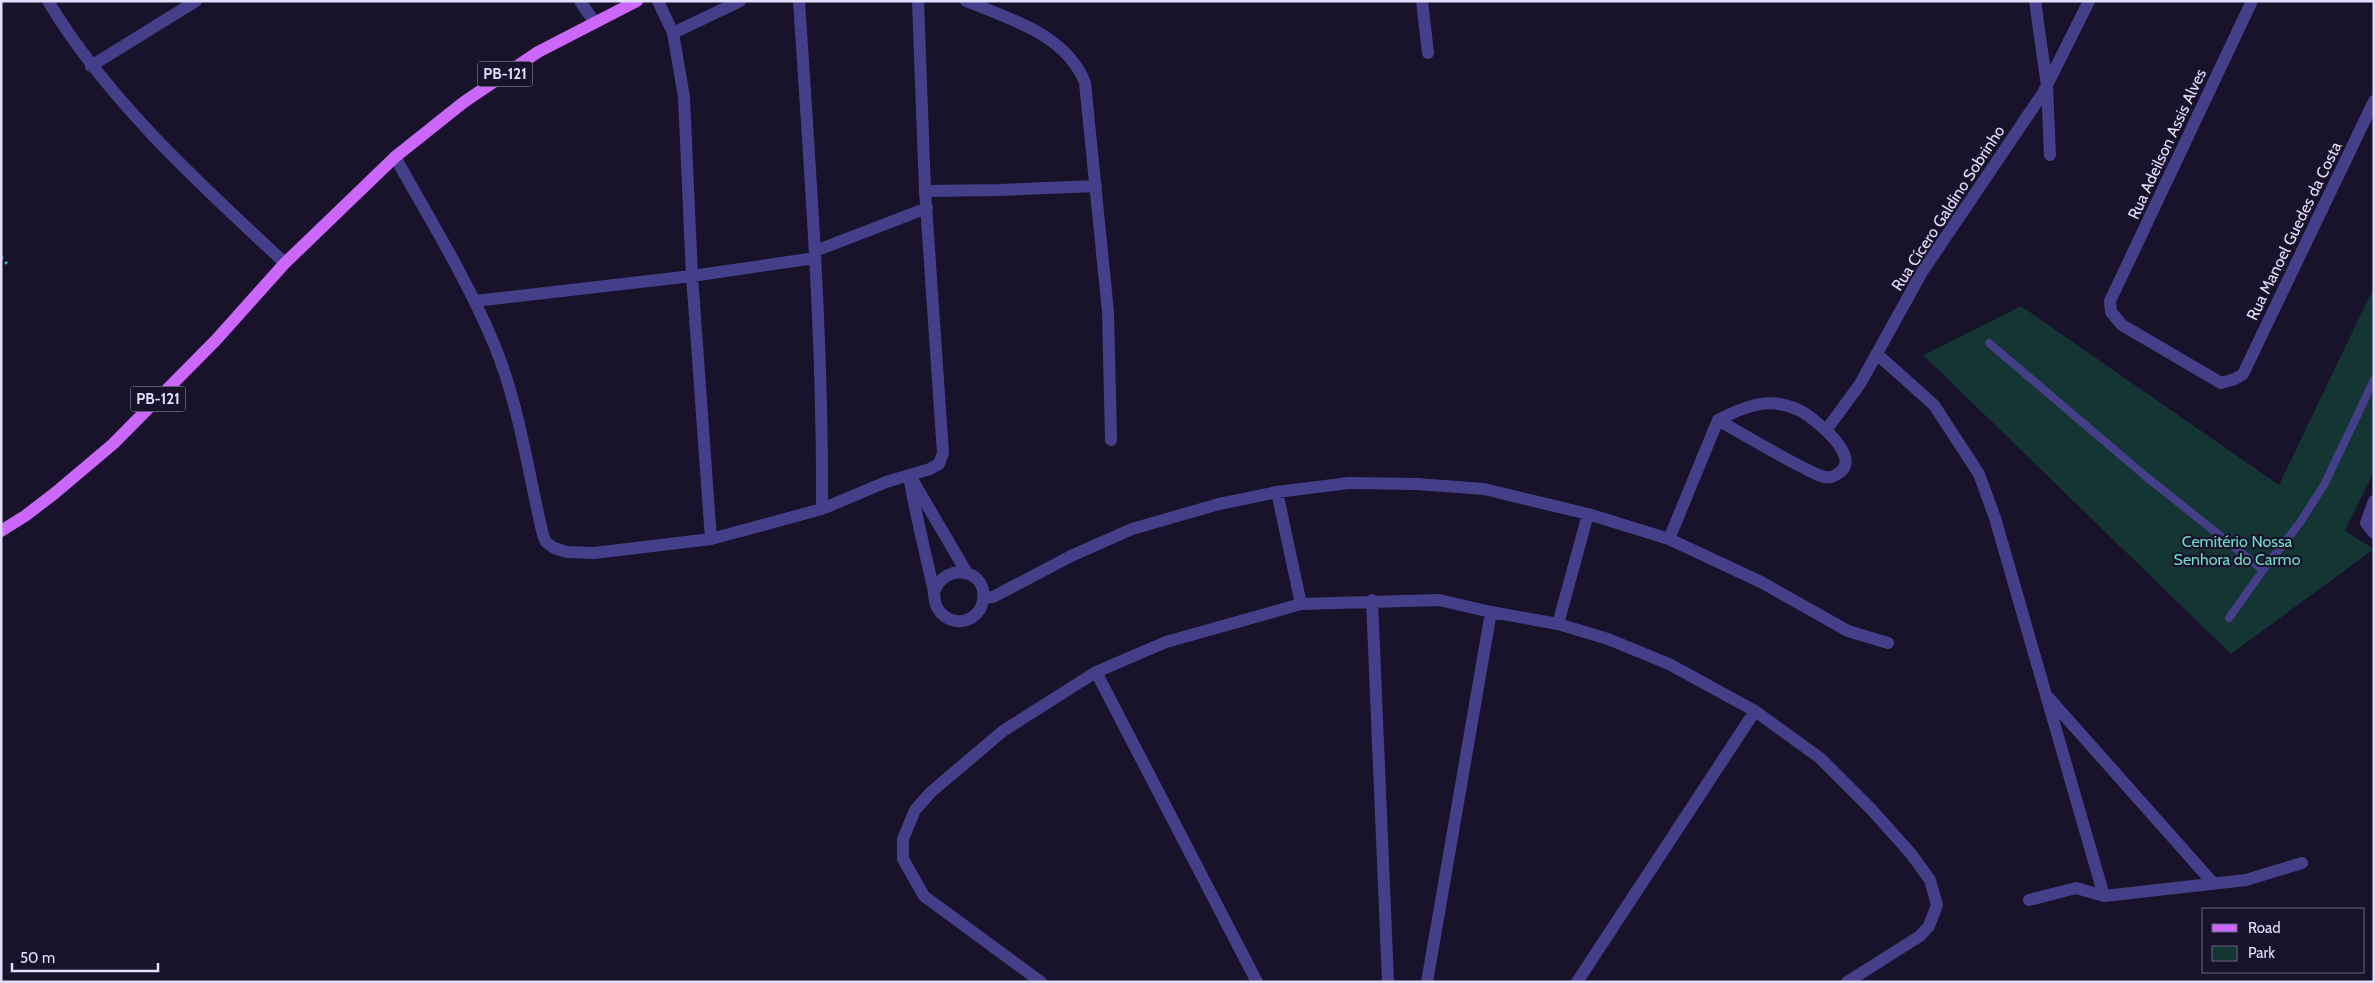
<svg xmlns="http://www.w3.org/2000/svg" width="2375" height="983" viewBox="0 0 2375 983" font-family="Cabin,sans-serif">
	<rect width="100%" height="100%" fill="#18122b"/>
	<!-- green -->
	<path fill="#153535" d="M2374 287V471L2345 531 2374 549 2231 654 1923 355 2021 306 2279 485Z"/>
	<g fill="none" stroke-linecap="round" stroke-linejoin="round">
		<!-- path -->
		<path stroke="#34bbba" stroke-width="3" stroke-dasharray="2.5 4" stroke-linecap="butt" d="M1 257 7 264"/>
		<!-- lane -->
		<path stroke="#453f89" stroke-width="8" d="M1989 343 2144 475 2263 570 2299 524 2324 485 2374 380
			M2229 618 2263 570"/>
		<!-- street -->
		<path stroke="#453f89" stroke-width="12" d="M48 1C107 100 201 185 285 263
			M580 1 595 23
			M658 1 673 33 684 97 692 276 711 539
			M966 1C1010 19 1067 35 1085 83L1108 312 1111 440
			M1422 1 1428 53
			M2035 1 2047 86 2050 155
			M2252 1 2110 301 2111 312 2122 325 2221 383 2235 379 2243 374 2374 101
			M673 33 740 1
			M91 66 196 1
			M395 157C429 218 467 279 494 344 519 404 528 472 543 535L546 542 554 548 567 552 594 553 711 539 822 509C823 339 810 170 799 1
			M925 191 1000 190 1096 186
			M815 251 927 208
			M475 301 692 276 815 258
			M1878 355 1934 405 1979 474 1995 518 2104 896 2246 880 2302 863
			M1827 429 1860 384 1922 272 2043 93 2089 1
			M909 475C915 512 924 547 932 583 935 592 933 602 938 609 945 620 959 625 971 618 978 614 982 607 983 600 988 569 945 561 934 592
			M913 481 967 573
			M1277 492 1301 604
			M2374 501 2366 523 2374 533
			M822 509 886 482 930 469 939 464 943 453 925 191 918 1
			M1669 539 1718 420C1735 411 1759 400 1779 404 1786 405 1795 408 1801 411 1815 419 1863 457 1839 473 1835 476 1830 478 1825 477 1818 476 1810 471 1804 468 1774 453 1746 436 1718 420
			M984 598 993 597 1071 556 1132 529 1219 504 1277 492 1349 483 1417 484 1484 489 1588 514 1669 539 1761 582 1848 631 1888 643
			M1372 600 1388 982
			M1558 624 1588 514
			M1096 672 1257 982
			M2047 696 2213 883
			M2029 900 2076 888 2104 896
			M1041 982 924 896 903 859V839L915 810 931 792 1003 731 1096 672 1166 642 1301 604 1439 600 1491 612 1558 624 1608 639 1669 664 1755 711 1820 758 1872 810 1912 855 1930 880 1937 905 1929 926 1920 936 1847 982
			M1427 982 1491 612
			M1577 982 1755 711"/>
		<!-- primary -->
		<path stroke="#cc67fb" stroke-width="12" d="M1 531 25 516 55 493 113 444 216 340 285 263 395 157 464 102 538 52 637 1"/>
	</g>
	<g text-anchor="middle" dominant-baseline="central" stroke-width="4.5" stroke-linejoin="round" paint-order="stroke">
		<!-- shield labels -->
		<g fill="#18122b" stroke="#a6a0bf" stroke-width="1">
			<rect x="477.5" y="61.5" width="55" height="25" rx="4"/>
			<rect x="130.5" y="386.5" width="55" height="25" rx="4"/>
		</g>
		<g font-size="15" font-weight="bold" fill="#e3ddfe">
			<text x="505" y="74">PB-121</text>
			<text x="158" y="399">PB-121</text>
		</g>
		<!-- street labels -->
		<g font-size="16" fill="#e3ddfe" stroke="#18122b">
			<text transform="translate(2167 144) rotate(-65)">Rua Adeilson Assis Alves</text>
			<text transform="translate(1948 208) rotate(-57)">Rua Cícero Galdino Sobrinho</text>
			<text transform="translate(2294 231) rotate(-64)">Rua Manoel Guedes da Costa</text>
		</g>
		<!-- park labels -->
		<g font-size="16" fill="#69dec7" stroke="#18122b">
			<text x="2237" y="541">Cemitério Nossa<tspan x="2237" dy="18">Senhora do Carmo</tspan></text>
		</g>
	</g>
	<!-- border -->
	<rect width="2375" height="983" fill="none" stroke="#e3ddfe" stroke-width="5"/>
	<!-- legend -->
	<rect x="2202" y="908" width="162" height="65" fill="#18122b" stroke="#69637f"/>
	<rect x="2212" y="924" width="25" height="8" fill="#cc67fb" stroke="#69637f"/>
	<text x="2248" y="933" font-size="15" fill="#e3ddfe">Road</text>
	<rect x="2212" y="946" width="25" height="15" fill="#153535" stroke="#69637f"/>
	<text x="2248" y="958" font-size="15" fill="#e3ddfe">Park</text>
	<!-- scale -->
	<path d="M12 963v8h146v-8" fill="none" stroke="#e3ddfe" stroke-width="2.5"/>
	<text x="20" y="963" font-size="15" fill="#e3ddfe" stroke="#18122b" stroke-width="4" paint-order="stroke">50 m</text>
</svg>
